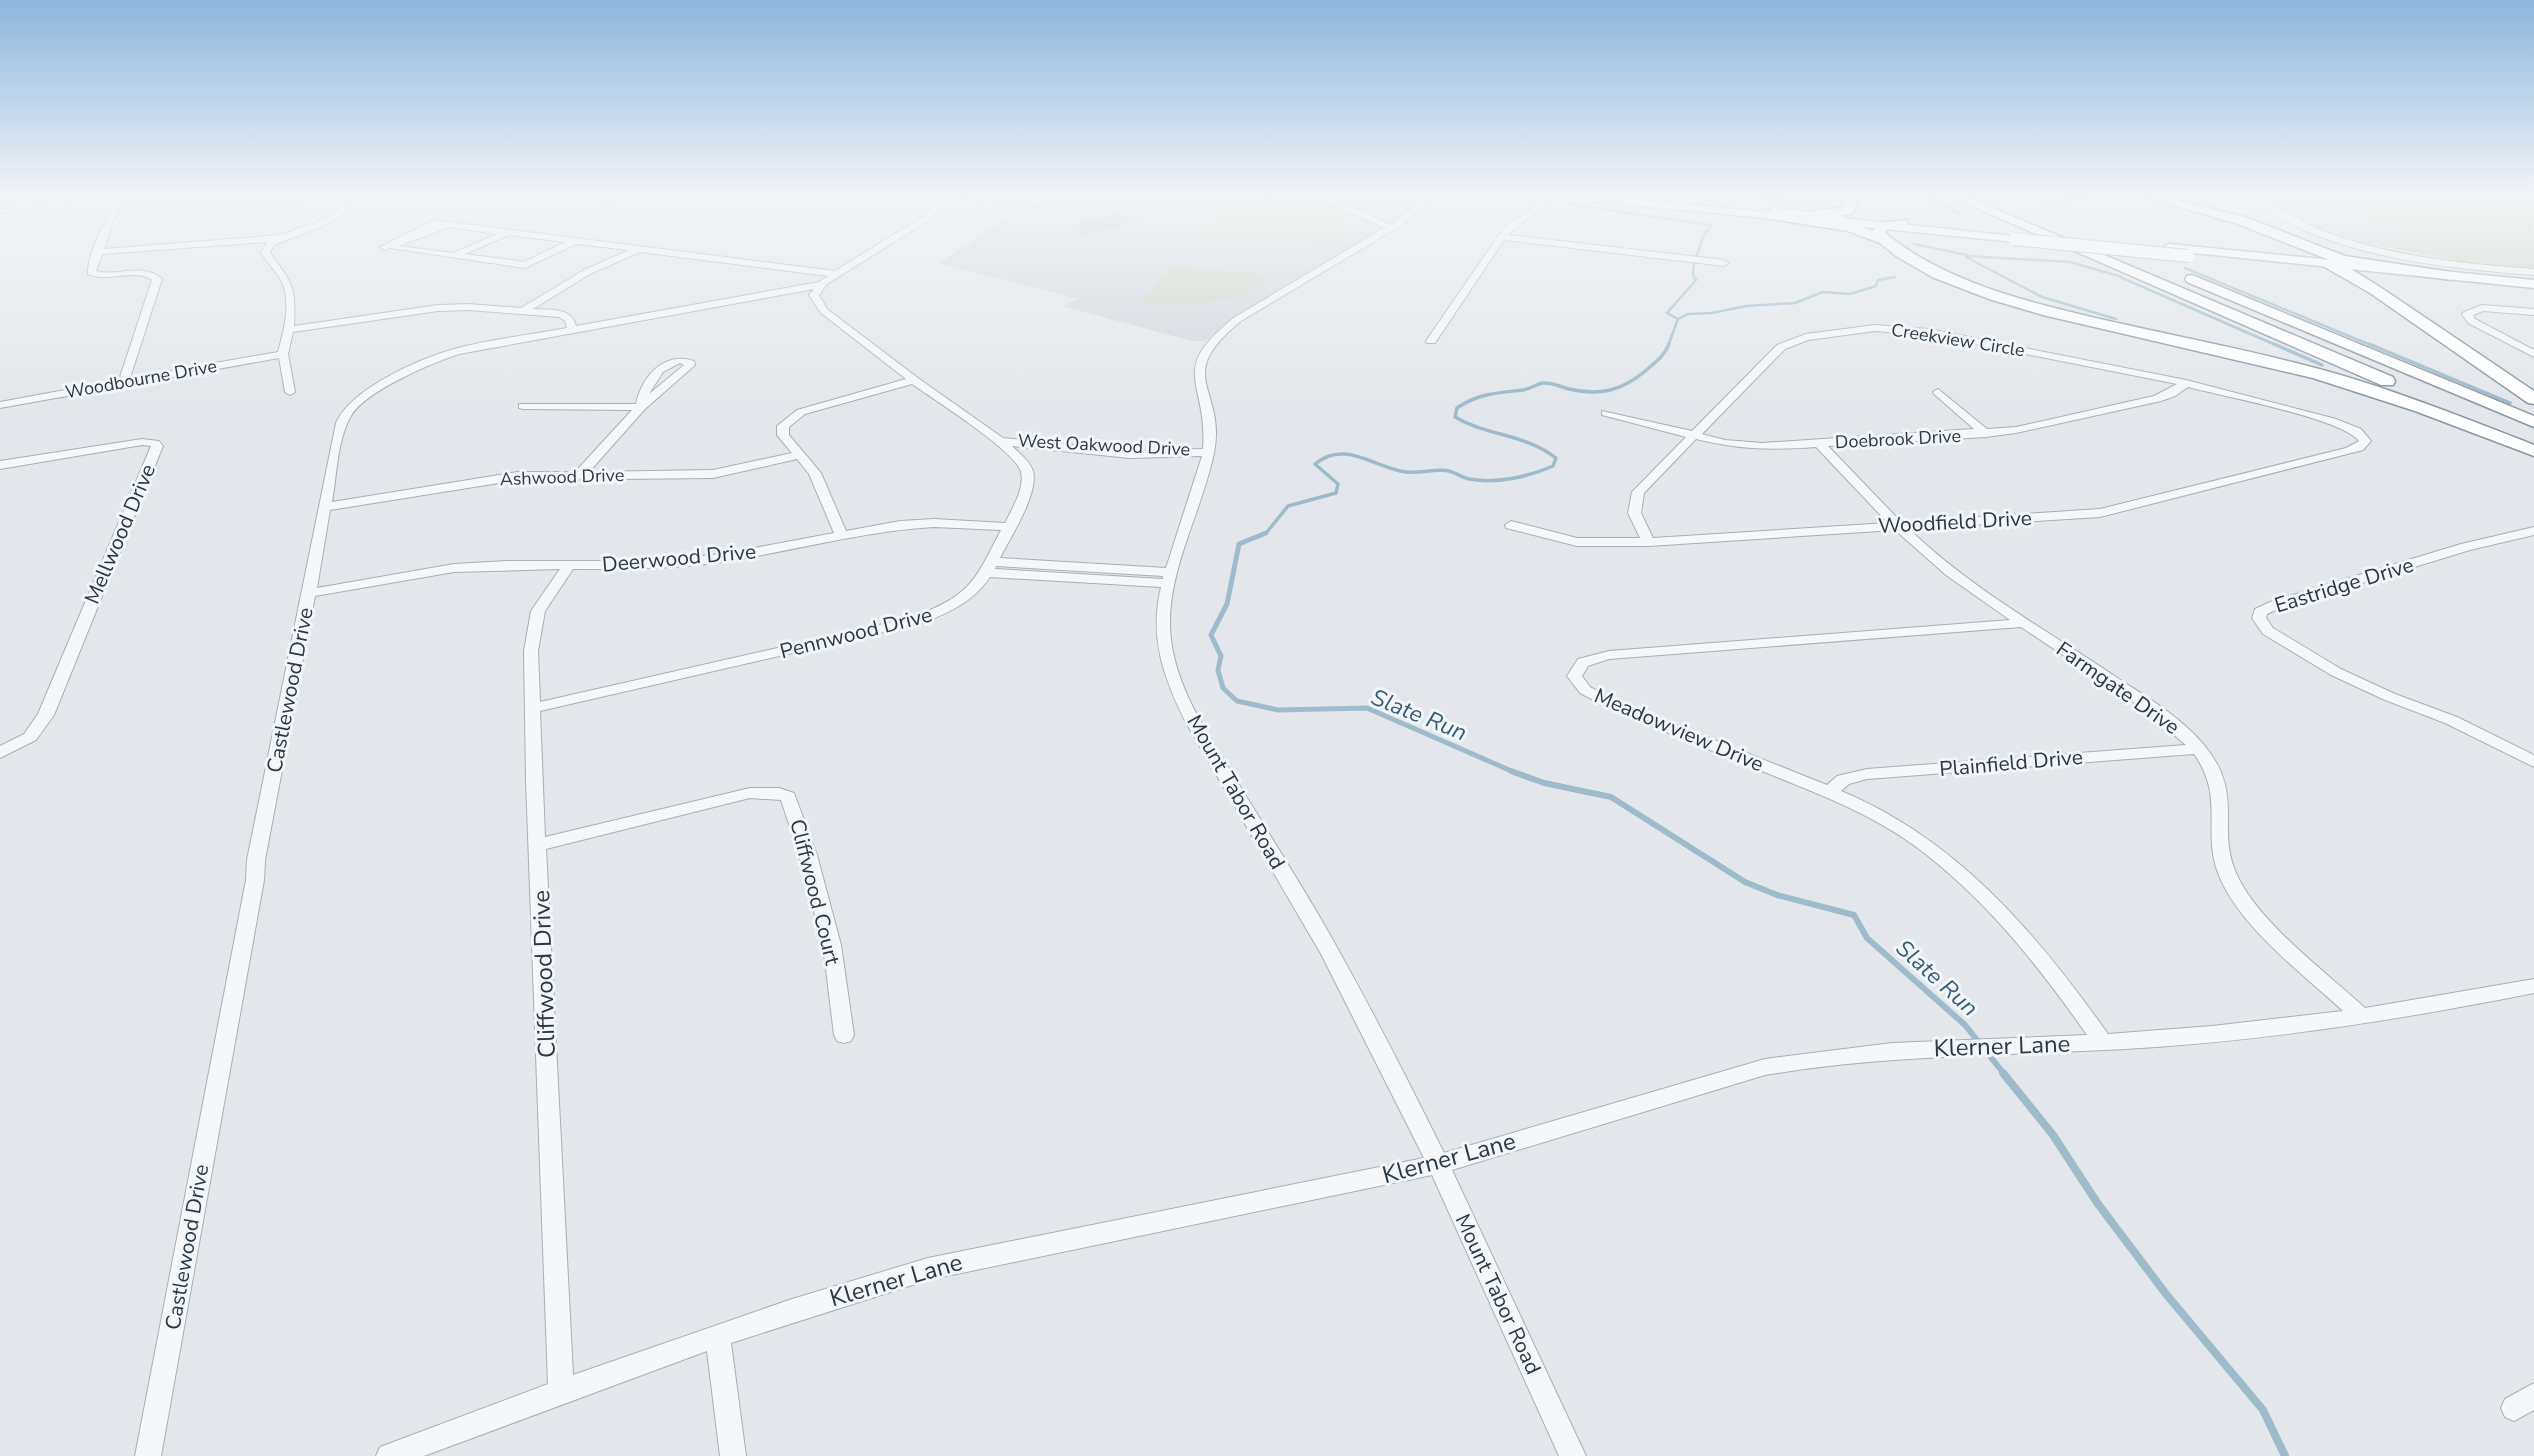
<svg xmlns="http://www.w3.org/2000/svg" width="2534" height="1456" viewBox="0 0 2534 1456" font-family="'Nunito Sans',sans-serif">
	<rect width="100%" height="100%" fill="#e3e7eb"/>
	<!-- built -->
	<path fill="#d1d7dd" d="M1038 197H1421L1398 219 1232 318 1205 341H1192L1062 306 1078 299 940 263Z
		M2265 197H2534V222L2498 223 2534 253V268L2466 263 2357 241 2303 222Z"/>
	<!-- green -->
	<path fill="#cbd5c4" d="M1240 197C1265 197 1359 191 1351 234L1340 246 1201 235 1195 231Z
		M2352 197H2505L2534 200V228L2529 229 2534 233V268L2465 262 2376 245 2401 234 2393 228 2360 221 2363 204Z
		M1176 267 1266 274C1249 307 1175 306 1142 303L1168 269Z"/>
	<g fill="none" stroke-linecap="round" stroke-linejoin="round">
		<!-- stream-far4 -->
		<path stroke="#9dbbcb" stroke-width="2.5" d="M1758 197 1819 204
			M1927 197 1961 214
			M2040 203 2087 198
			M1568 204 1711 225
			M1914 244 1967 255
			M1967 256 2070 262 2122 277
			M1966 257 2042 297 2116 319
			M1696 258 1703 237 1711 225
			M2185 268 2373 346
			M2120 277 2278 346
			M1678 319 1688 314 1712 313 1746 306 1795 303 1823 292 1850 294 1876 286 1878 280 1895 277
			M1668 346 1678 319 1667 313 1696 280 1693 275 1694 262"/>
		<!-- stream-far3 -->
		<path stroke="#9dbbcb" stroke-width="3.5" d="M2274 344 2322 365
			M2369 344 2510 403
			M1262 534 1267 532 1288 506 1336 493 1338 484 1315 464C1345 439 1374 468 1406 472 1420 474 1436 468 1449 471 1456 473 1461 477 1469 479 1496 484 1528 477 1553 466L1556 458C1526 434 1487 436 1455 417L1457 408C1479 393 1498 393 1523 390 1531 389 1536 384 1543 383 1553 382 1560 387 1569 389 1599 396 1621 391 1644 372 1654 363 1664 357 1669 344"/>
		<!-- stream-far2 -->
		<path stroke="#9dbbcb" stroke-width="5" d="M1266 533 1239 544 1227 604 1211 635 1221 656 1218 670 1223 688 1237 701 1278 710 1367 708 1516 773"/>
		<!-- stream-far1 -->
		<path stroke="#9dbbcb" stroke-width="6" d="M1511 771 1544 783 1611 797 1745 882 1777 895 1854 915 1867 938 1965 1025 2005 1075"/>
		<!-- stream -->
		<path stroke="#9dbbcb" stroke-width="8" d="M2003 1073 2053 1135 2098 1204 2166 1294 2263 1410 2285 1456"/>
	</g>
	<!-- building -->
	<path fill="#bac1c9" d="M1136 197H1169L1139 221 1086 235 1067 226 1113 215Z"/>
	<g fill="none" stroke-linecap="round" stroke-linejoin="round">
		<!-- minor casing -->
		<g stroke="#a8afb6" stroke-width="2">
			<path id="minor" d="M68 197H83L0 213V209Z
				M91 197H296L335 200 351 206V210L323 226 274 245 270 253C293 284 296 287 294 326L438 305 469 304 521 308 584 270 629 250 576 244 525 268 390 248 384 250 380 247 434 220 835 271 925 215 933 205 930 197H938L941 205 931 219 827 284 819 295 827 309 918 378 1003 438 1130 451 1203 449C1208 380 1166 371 1235 317L1384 228 1320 197H1330L1390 225 1427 197H1435L1400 226 1241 321C1171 378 1227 387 1214 453 1202 511 1169 567 1170 625 1171 685 1211 738 1241 788 1267 830 1293 872 1318 914 1363 992 1404 1072 1444 1153L1765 1059 1892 1043 2087 1035C2038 965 1984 897 1915 846 1867 811 1811 791 1757 769 1707 749 1658 729 1609 708L1580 693 1567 676 1578 659 1609 651 2010 620 1946 575 1895 530 1649 546H1577L1506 528 1505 525 1511 521 1577 538H1640L1628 513 1632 492 1686 437 1602 415V411L1692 431 1777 345 1806 334 1875 325 1929 329 2186 380 2336 419 2361 429 2371 441 2363 450 2100 517 1909 529C1970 588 2046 630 2116 677 2146 697 2180 716 2204 745 2246 795 2215 828 2237 875 2259 923 2326 972 2365 1008L2534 979V993C2409 1018 2283 1038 2156 1047 2025 1056 1895 1053 1765 1075L1452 1170 1586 1456H1559L1432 1175 928 1280 731 1343 746 1456H720L707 1351 424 1456H376L380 1447 548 1384 526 780 524 651 531 611 560 569 454 572 315 596 265 860 264 880 161 1456H135L246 880 247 860 336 423C352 388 419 359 454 349 490 339 530 335 567 328L565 321 559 317 469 310 438 311 293 332 288 354 295 392 290 395 285 392 279 358 0 408V402L119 380 152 280C134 268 108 283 88 274 87 254 106 219 117 200ZM125 200H272L308 202 341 208 317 222 280 235 104 249 113 221ZM449 227 497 234 453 253 399 246ZM509 235 565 242 524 262 465 254ZM267 242 261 253C267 262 276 271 281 280 292 301 284 330 278 352L130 378 162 279C144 263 121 275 100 272L96 271 102 254ZM640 252 828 276 819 282 576 326C572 307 549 310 533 309L590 274ZM814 289 809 295 821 313 906 379 797 410 777 426V435L792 453 713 470 589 472 645 409 695 365 694 361C664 351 642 376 636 404H519V408L523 409 632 410 575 472H518L332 502C337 475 337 440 351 416 365 391 432 363 459 354ZM1875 331 1929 335 2177 384 2154 396 2016 427 1987 429 1938 389 1933 392 1934 394 1974 429 1762 443 1725 440 1702 434 1785 349 1808 340ZM680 363 684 365 649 394 663 372ZM912 384C933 399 1016 451 1021 472 1025 489 1012 508 1005 523L934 519 900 521 846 531 821 473 789 435V427L805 414ZM2188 387C2221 396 2341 418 2359 441L2346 448 2100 509 1901 522 1828 446 1986 437 2016 433 2161 401 2175 396ZM1696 439C1741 450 1771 450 1816 447L1888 523 1653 538 1641 513 1644 493ZM1012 446 1130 458 1202 456 1166 568 1000 558C1010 538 1039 494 1033 471 1030 461 1019 453 1012 446ZM797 459 809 474 834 533 722 554 648 561H507L454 564 317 588 330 510 518 480 713 478ZM934 527 1001 530C974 583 971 594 914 617L540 702 538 651 545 611 573 569C623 569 673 569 723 562 793 551 863 531 934 527ZM996 566 1163 576V579L995 569ZM990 577 1161 587C1149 637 1163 676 1185 721L1321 954 1424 1158 928 1258 792 1299 573 1375 546 849 750 798 781 800 799 855 823 945 834 1035 837 1041 844 1043 851 1041 854 1035 841 945 817 855 794 793 779 788H750L545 837 540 711 923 623C950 612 973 602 990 577ZM2021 627 2142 708 2186 745 1867 769 1837 776 1827 785 1619 702 1590 687 1582 676 1588 666 1609 659ZM2194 754C2225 797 2202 830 2218 873 2238 926 2302 973 2343 1011L2212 1026 2108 1034C2037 934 1957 839 1841 791L1849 784 1867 779Z
				M584 197H610L614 199 610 201Z
				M948 197 1026 202 1042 197H1051L1040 205 1026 206Z
				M1545 197H1553L1508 235 1724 260 1729 263 1724 266 1504 240 1435 343H1427L1426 341 1505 226 1525 214Z
				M2252 197C2265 196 2302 222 2318 229 2386 256 2461 264 2534 269V275C2451 269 2316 256 2252 197Z
				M2507 197H2534V201Z
				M2482 305 2534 309V315L2483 311 2473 315 2475 319 2534 350V357L2468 323 2462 314 2464 312Z
				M142 439 159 441 163 446 54 715 36 740 0 758V746L24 734 38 714 151 446 142 445 0 469V461Z
				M2534 527V535L2470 550 2280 608 2267 614 2266 618 2273 628 2341 669 2395 694 2457 717 2534 755V767L2445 723 2385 700 2331 675 2263 634 2252 618 2255 609 2270 602 2461 544Z
				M2534 1383V1410L2514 1421 2505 1417 2501 1408 2505 1399Z"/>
		</g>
		<!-- major casing -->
		<g stroke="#a2adb7" stroke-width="3">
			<path id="major" d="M1576 197H1610L1768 212 1773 208 1838 214 1842 215 1843 218 2014 236 2020 239 2014 242 1824 223 1820 222 1819 219 1790 216 1785 220 1581 200Z
				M2169 244 2534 280V288L2165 250V246Z"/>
		</g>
		<!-- highway casing -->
		<g stroke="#8a97a2" stroke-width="3">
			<path id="highway" d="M1951 197H1967L2393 377 2395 381 2393 385H2381Z
				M2146 197H2165L2248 218 2345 256 2451 272 2458 276 2451 280 2337 263 2238 224Z
				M1849 198 1853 199 1857 206 1852 214 1817 218 1811 214 1817 210 1843 208V202Z
				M1763 210 1851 223 1873 231 1876 223 1907 220V226L1886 229 1885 233C1947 283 2024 301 2100 319 2174 336 2250 350 2323 370 2395 390 2465 418 2534 445V456L2415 411 2313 378 2043 315 1989 299 1932 277 1896 256 1880 243 1848 231 1758 217 1757 214Z
				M2330 262 2351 269 2380 287 2534 391V404L2528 403 2370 293 2323 266Z
				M2192 275 2534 416V427L2187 282 2185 279 2187 276Z"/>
		</g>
		<!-- minor -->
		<use href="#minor" fill="#f6f7f9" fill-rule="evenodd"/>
		<!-- major -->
		<use href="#major" fill="#fff" fill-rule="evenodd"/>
		<!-- highway -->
		<use href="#highway" fill="#fff" fill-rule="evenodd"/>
		<!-- major-bridge casing -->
		<g stroke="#a2adb7" stroke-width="14" stroke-linecap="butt">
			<path id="major-bridge" d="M2014 239 2188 256"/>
		</g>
		<!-- major-bridge -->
		<use href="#major-bridge" stroke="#fff" stroke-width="12"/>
	</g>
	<!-- sky -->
	<linearGradient id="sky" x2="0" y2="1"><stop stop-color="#8ab7dc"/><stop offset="0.49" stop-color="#f2f4f6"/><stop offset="1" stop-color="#f2f4f6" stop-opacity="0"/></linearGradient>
	<rect width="2534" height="400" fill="url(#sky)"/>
	<g text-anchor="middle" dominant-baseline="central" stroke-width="6" stroke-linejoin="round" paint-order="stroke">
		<!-- far-street labels -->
		<g font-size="18" fill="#2a3744" stroke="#f2f6f8">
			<text transform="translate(1958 340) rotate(9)">Creekview Circle</text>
			<text transform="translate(141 379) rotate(-10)">Woodbourne Drive</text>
			<text transform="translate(1898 439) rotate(-3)">Doebrook Drive</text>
			<text transform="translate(1104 445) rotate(3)">West Oakwood Drive</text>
			<text transform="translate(562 477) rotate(-2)">Ashwood Drive</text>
		</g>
		<!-- street labels -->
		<g font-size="21" fill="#2a3744" stroke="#f2f6f8">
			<text transform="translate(1955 522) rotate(-3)">Woodfield Drive</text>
			<text transform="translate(120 534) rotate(-67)">Mellwood Drive</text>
			<text transform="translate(679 558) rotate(-5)">Deerwood Drive</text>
			<text transform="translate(2344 585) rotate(-17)">Eastridge Drive</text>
			<text transform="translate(856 633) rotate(-14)">Pennwood Drive</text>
			<text transform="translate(2118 688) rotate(35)">Farmgate Drive</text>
			<text transform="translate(290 690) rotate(-79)">Castlewood Drive</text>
			<text transform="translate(1679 730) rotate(23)">Meadowview Drive</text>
			<text transform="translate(2011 763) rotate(-5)">Plainfield Drive</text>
			<text transform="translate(1236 792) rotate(60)">Mount Tabor Road</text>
			<text transform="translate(815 892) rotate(76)">Cliffwood Court</text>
			<text transform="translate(187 1247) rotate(-80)">Castlewood Drive</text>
			<text transform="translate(1498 1294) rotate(65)">Mount Tabor Road</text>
		</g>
		<!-- water labels -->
		<g font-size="23" font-style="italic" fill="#335d79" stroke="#f2f6f8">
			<text transform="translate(1419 715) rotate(22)">Slate Run</text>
			<text transform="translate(1937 978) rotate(42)">Slate Run</text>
		</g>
		<!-- near-street labels -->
		<g font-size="24" fill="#2a3744" stroke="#f2f6f8">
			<text transform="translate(544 974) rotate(-92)">Cliffwood Drive</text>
			<text transform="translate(2002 1046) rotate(-2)">Klerner Lane</text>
			<text transform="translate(1449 1158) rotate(-15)">Klerner Lane</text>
			<text transform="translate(896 1280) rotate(-16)">Klerner Lane</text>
		</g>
	</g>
</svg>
